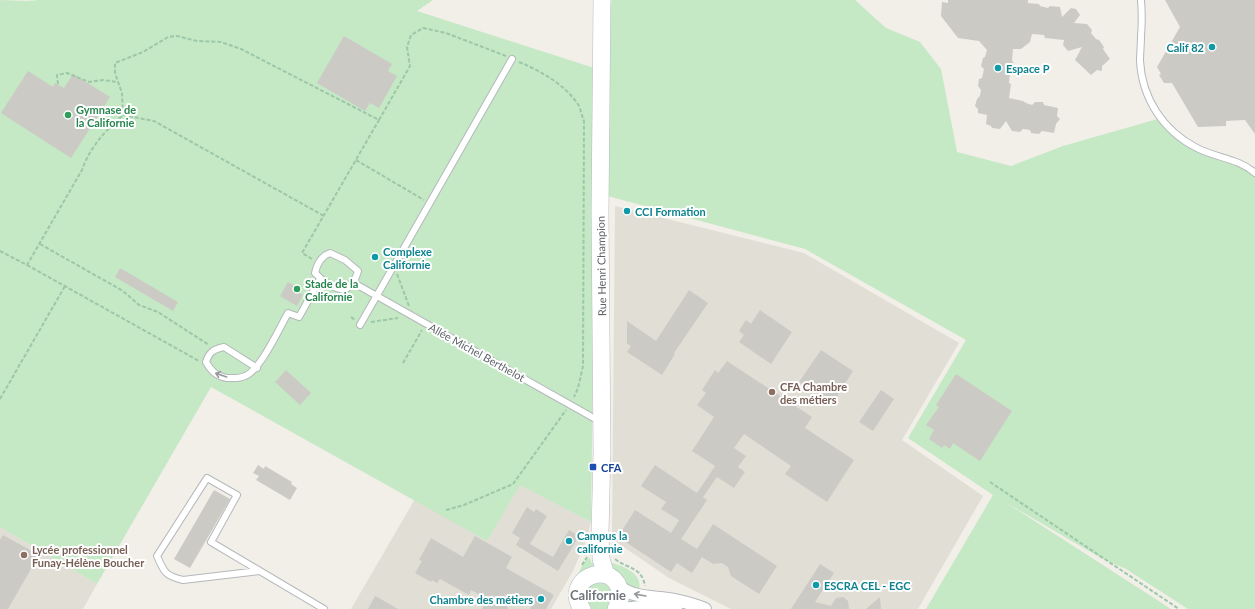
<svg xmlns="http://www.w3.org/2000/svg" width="1255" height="609" viewBox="0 0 1255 609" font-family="Lato,sans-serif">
	<rect width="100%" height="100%" fill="#f1efe8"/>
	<!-- education -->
	<path fill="#e1ded6" d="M615 206 804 253 959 343 902 440 983 496 918 609H731L669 578 612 539Z
		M520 484 591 522 586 541 573 571 551 609H351L415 499 487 541Z
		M0 527 97 584 83 609H0Z"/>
	<!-- green -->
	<path fill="#c5e8c5" d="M0 0C9 0 29 2 37 0H433L417 11 594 68 595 191 591 522 520 485 487 541 211 387 97 584 0 527Z
		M612 0H855L886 28 920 42 941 69 957 152 1011 166 1063 146 1161 118 1181 139 1255 173V609H1188L1126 569 1101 558 1005 502 1171 609H926L993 495 908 438 966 340 805 249 600 194 609 13Z
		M590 558 592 564 594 559C606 561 632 566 638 579 642 587 637 599 635 607L616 609V582L575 579 586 559Z
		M604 581 614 592 608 609H590L583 593 589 584Z"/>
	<!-- building -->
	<path fill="#cccac5" d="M948 0H1028V3L1039 4 1040 6 1048 8 1050 6 1060 7 1062 17 1071 8 1076 9 1080 15 1074 23 1087 24 1092 30 1091 33 1096 39 1099 40 1104 47 1103 49 1110 59 1102 66V71L1097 70 1091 75 1075 60 1082 47 1068 51 1063 45 1064 40 1045 38 1044 35 1032 34 1030 42 1021 49H1013L1012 60 1014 64 1012 71 1010 73 1009 83 1011 84 1009 98 1023 101 1026 103 1032 105 1035 102H1043L1044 105 1058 108 1057 116 1060 119 1056 124 1054 133 1042 131 1039 134 1031 133 1030 130 1023 129 1020 132 1012 131 1006 121 1000 129 992 128 991 126 986 124 987 115 978 113V109L975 106 977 99 980 96 981 90 978 86 979 79 982 78 984 69 981 66 983 58 985 57 987 50 979 41 958 38 941 16 942 2 948 3Z
		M1165 0H1255V134L1245 120 1226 121V126L1198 127 1172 83H1164L1159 75 1161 74 1157 67 1180 27Z
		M344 36 392 64 388 71 397 76 379 108 370 103 365 111 317 83Z
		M28 71 53 87 55 83 64 88 73 74 110 97 71 158 1 113Z
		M120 268 178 302 173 311 115 277Z
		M288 282 294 286 295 290 303 295 297 306 280 296Z
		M689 290 708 303 674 353 675 354 662 375 627 352 631 346 627 344V321L656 341Z
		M760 310 792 332 771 364 739 342 744 335 739 331 746 320 751 324Z
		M821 350 853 371 832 404 799 382Z
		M727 361 812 417 805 428 854 460 827 502 785 474 791 466 744 434 734 448 746 456 738 467 745 472 734 488 717 477 703 497 707 500 681 539 697 549 713 524 777 566 759 594 731 576 728 567 722 563 713 564 702 557 692 573 677 563 671 572 618 537 635 510 671 533 679 520 661 509 666 502 641 486 655 465 697 493 715 466 692 451 714 417 697 405 706 393 702 390 715 370 718 373Z
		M286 370 311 393 300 405 275 382Z
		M956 374 1012 411 980 461 953 443 950 449 944 445 942 448 929 439 934 430 926 425 939 407 936 405Z
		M881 390 894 399 873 431 859 422Z
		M258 465 264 469 265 466 292 482 291 484 297 488 290 500 256 480 259 476 253 473Z
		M214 490 230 499 190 568 174 559Z
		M527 507 534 512 536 509 547 516 530 544 553 557 569 530 579 536 558 571 516 545 520 538 512 533Z
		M3 535 39 555 8 609H0V540Z
		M475 536 512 557 506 568 554 595 546 609H530L532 605 527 603 529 602 517 596 512 597 505 594 508 609H482L487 599 471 590 469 595 440 579 437 583 432 580 431 582 415 573 422 561 419 560 431 538 463 557Z
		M820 564 834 573 815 602 831 606 836 598 843 597 848 601 849 609H791Z
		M375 596 379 598 398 609H368Z
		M880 597 881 609H866Z"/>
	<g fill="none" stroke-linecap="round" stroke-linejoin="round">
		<!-- lane casing -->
		<g stroke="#b5b8bc" stroke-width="8">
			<path id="lane" d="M1141 0C1142 12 1142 24 1141 36 1141 45 1140 53 1140 61 1142 98 1163 131 1197 148 1216 158 1238 158 1255 173
				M330 253 345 260 358 271C356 279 352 285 345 290 334 289 322 281 315 273 317 264 321 256 330 253Z
				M352 282 599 421
				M360 325 512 59
				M257 368 224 347C214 349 209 352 206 362 211 371 216 376 227 378 233 378 239 379 245 376 260 371 280 327 288 313L299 317 320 279
				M259 571 183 580C165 576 164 572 157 556L207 478 237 495 211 542 324 609"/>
		</g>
		<!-- street casing -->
		<g stroke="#b5b8bc" stroke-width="14">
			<path id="street" d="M619 586C633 599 657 596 675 600 685 602 696 605 705 609
				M622 609 650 606 676 609"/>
		</g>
		<!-- secondary casing -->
		<g stroke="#b6babf" stroke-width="18">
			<path id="secondary" d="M602 0 600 212 602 452 600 533 601 559 606 575
				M582 609C562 580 609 559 619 588 622 595 620 603 616 609"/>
		</g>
		<!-- path -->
		<path stroke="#9cc7a9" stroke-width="2" stroke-dasharray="4 2" stroke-linecap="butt" d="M519 62C541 71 566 85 579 106 581 111 582 116 584 121L583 366 578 388 574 397
			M58 84 57 75 67 73 89 82 103 80 118 82
			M123 115 154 121 324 216
			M356 160 424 200
			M40 244 123 291 139 305 158 312 209 345
			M0 251 27 265 82 170C90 147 105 131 123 115L122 93 115 73V63L143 52 168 37 177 36 197 41 221 42 241 49 379 120 410 66 407 47 411 35 423 28 446 33 506 56
			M312 259 302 253 379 120
			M27 265 199 361
			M397 274 409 306
			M351 317 355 320
			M371 322 398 318
			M403 363 422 330
			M0 399 65 286
			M990 482 1179 609
			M446 510 464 505 513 484 566 410
			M615 559C628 569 642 567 645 586
			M582 565 587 557"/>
		<!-- lane -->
		<use href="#lane" stroke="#fff" stroke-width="6"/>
		<!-- street -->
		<use href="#street" stroke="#fff" stroke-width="12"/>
		<!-- secondary -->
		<use href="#secondary" stroke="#fff" stroke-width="17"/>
	</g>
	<!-- one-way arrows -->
	<defs><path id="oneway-shaft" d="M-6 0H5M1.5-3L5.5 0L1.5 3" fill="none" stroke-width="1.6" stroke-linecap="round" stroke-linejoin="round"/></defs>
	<g stroke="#979a9d">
		<use href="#oneway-shaft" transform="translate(221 375) rotate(-161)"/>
		<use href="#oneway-shaft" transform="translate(640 595) rotate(-170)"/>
	</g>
	<!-- markers -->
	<g fill="#0f9aa8" stroke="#fff" stroke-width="1.5">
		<circle cx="1212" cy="47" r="4"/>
		<circle cx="998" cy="68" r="4"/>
		<circle cx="627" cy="211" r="4"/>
		<circle cx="375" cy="257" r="4"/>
		<circle cx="569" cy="541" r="4"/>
		<circle cx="816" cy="585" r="4"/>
		<circle cx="541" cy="599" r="4"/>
	</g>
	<g fill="#2e9e5b" stroke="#fff" stroke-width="1.5">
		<circle cx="68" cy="115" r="4"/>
		<circle cx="297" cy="289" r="4"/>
	</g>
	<g fill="#8d6e63" stroke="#fff" stroke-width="1.5">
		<circle cx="772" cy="392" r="4"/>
		<circle cx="24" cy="555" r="4"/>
	</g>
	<rect fill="#1a4fb4" stroke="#fff" stroke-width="1.5" x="589" y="463" width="8" height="8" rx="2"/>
	<g text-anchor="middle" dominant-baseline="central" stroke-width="4" stroke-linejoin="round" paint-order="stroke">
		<!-- culture labels -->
		<g font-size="11" font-weight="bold" fill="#0d838f" stroke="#fff" text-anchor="start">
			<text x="1204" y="47" text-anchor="end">Calif 82</text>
			<text x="1006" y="68">Espace P</text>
			<text x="635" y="211">CCI Formation</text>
			<text x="383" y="251">Complexe<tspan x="383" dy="13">Californie</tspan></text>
			<text x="577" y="535">Campus la<tspan x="577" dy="13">californie</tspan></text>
			<text x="824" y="585">ESCRA CEL - EGC</text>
			<text x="533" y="599" text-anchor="end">Chambre des métiers</text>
		</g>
		<!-- leisure labels -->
		<g font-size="11" font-weight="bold" fill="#27864d" stroke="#fff" text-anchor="start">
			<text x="76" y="109">Gymnase de<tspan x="76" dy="13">la Californie</tspan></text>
			<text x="305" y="283">Stade de la<tspan x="305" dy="13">Californie</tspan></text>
		</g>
		<!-- street labels -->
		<g font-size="11" fill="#5f6368" stroke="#fff">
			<text transform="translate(601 266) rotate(-91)">Rue Henri Champion</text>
			<text transform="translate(477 352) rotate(29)">Allée Michel Berthelot</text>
		</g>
		<!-- education labels -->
		<g font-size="11" font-weight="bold" fill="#785e54" stroke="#fff" text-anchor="start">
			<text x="780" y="386">CFA Chambre<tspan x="780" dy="13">des métiers</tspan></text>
			<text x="32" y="549">Lycée professionnel<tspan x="32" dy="13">Funay-Hélène Boucher</tspan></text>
		</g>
		<!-- transit labels -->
		<g font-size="11" font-weight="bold" fill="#164399" stroke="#fff" text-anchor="start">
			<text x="601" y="467">CFA</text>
		</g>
		<!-- quarter labels -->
		<g font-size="13" font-weight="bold" fill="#70757a" stroke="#fff">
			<text x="598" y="595">Californie</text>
		</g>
	</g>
</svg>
